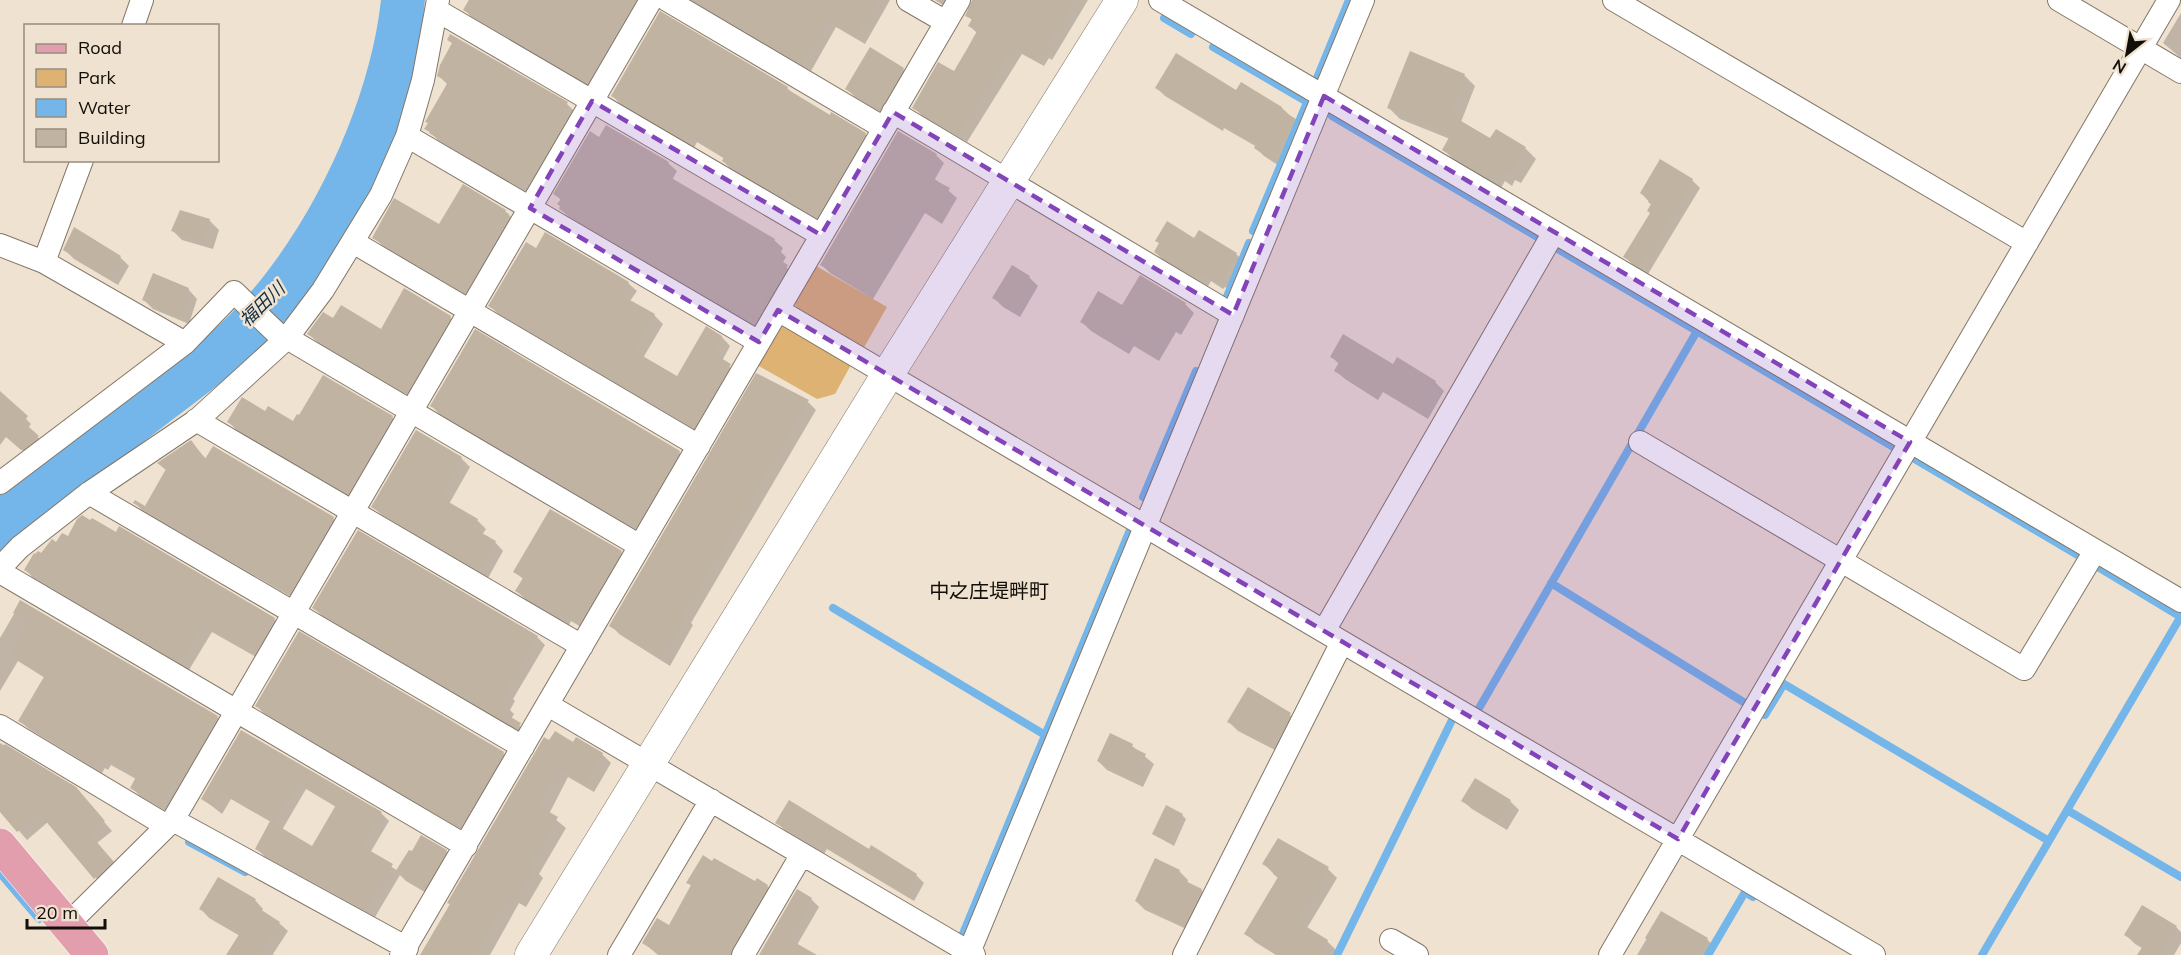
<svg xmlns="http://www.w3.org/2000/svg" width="2181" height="955" viewBox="0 0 2181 955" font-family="Mulish,'Noto Sans JP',sans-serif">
	<rect width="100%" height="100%" fill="#efe2d0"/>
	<!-- green -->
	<path fill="#deb273" d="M816 266 887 307 862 351 798 315 795 303Z
		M787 325 852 363 835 394 817 399 757 365 779 328Z"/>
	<!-- water -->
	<path fill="#74b6ea" d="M381 0H425C422 31 417 63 409 94 388 175 323 283 265 343 233 376 195 402 159 430 110 467 61 505 11 542L0 554V491C45 458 90 424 135 391 163 369 194 348 220 324 302 248 369 111 381 0Z"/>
	<!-- shadow -->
	<path fill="#0003" fill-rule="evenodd" d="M469 0H649L596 90 472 18 464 9Z
		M690 0H890L865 44 836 27 811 71Z
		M935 0H958L951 10Z
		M974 0H1088L1052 60 1049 58 1044 66 1022 54 967 142 922 116 914 107 954 73 977 33 970 26 973 21 967 15Z
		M2181 13V58L2163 43Z
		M449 40 567 104 575 112 529 194 439 141 426 128 448 85 439 76 453 44Z
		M902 68 911 77 888 117 855 97 847 89Z
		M1464 75 1475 86 1461 122 1491 140 1525 148 1536 159 1521 183 1515 180 1512 186 1505 181 1501 188 1455 161 1444 150 1450 139 1400 119 1389 108Z
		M787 88 794 95 830 117 865 134 874 143 826 225 732 170 723 161 725 159 697 142 694 148 621 105 613 96Z
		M1157 88 1237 92 1282 108 1303 128 1281 167 1264 156 1256 148 1257 147 1224 128 1223 131 1165 96Z
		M606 127 668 163 677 171 672 180 774 240 783 248 781 252 786 257 782 264 796 275 762 330 569 217 560 209 562 201 555 194 600 139Z
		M936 155 944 163 935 179 957 198 942 224 925 213 873 299 830 273 822 265Z
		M1661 161 1692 180 1700 188 1648 274 1633 265 1625 257 1651 213 1652 205 1641 193Z
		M505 211 514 220 474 300 383 246 374 237 440 226Z
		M181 212 210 221 219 230 213 249 182 240 173 231Z
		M1199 233 1236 254 1244 262 1229 289 1225 287 1223 289 1211 281 1208 286 1163 260 1155 252 1195 240Z
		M65 250 120 257 129 266 118 285 74 259Z
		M1012 267 1029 277 1038 286 1020 317 1003 307 994 298Z
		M628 283 637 291 630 301 654 315 663 324 643 358 677 378 706 328 722 337 730 346 722 361 738 374 702 434 498 314 490 306Z
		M188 289 197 299 189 324 153 309 144 300Z
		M1185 304 1194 313 1181 335 1176 332 1159 361 1134 346 1129 354 1091 331 1082 322 1123 307Z
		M450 317 459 326 416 400 318 343 309 334 334 320 381 331Z
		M1332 357 1393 366 1397 359 1435 382 1444 391 1428 419 1383 392 1378 400 1345 379 1336 371 1339 364Z
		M0 391 28 416 26 419 31 424 28 428 46 445 30 457 0 431Z
		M808 402 816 410 691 623 693 625 670 666 619 634 611 625Z
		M432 406 679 452 688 460 644 535 440 415Z
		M392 417 401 426 357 501 237 431 229 422 294 423Z
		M191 442 207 460 333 518 342 526 298 601 143 511 135 503 146 508 167 471 159 464Z
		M461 458 470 467 449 504 477 520 486 529 482 535 495 542 503 551 488 578 382 515 373 507Z
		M621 552 629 561 588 631 571 621 569 625 526 600 517 591 524 580 515 571Z
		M26 570 274 619 283 627 263 661 212 632 189 670 34 579Z
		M21 602 217 717 226 726 169 813 140 796 132 788 136 779 111 765 108 770 105 768 102 773 29 729 20 721 45 678 18 661 0 691V638Z
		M314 608 537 637 545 645 513 699 515 701 510 710 514 714 511 719 528 733 527 736 322 616Z
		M257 706 503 753 512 761 469 834 265 715Z
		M1290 715 1299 724 1279 752 1238 731 1229 722Z
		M242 732 381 813 389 821 370 853 398 871 446 851 455 860 433 897 406 881 400 875 375 917 265 857 257 849 271 822 231 799 222 814 203 799ZM306 789 336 807 312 848 282 830Z
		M550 742 573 744 602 754 611 763 594 792 568 777 549 814 566 828 539 874 543 878 526 907 519 903 490 955H430Z
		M0 743 75 788 112 831 97 843 121 870 104 887 48 822 27 840 0 809Z
		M1132 746 1154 764 1143 787 1107 770 1098 761Z
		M1463 801H1510L1519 810 1507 830 1472 809Z
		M1182 815 1186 819 1174 846 1154 834Z
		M777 822 916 875 924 883 914 901 827 849 824 854 785 831Z
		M1264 864 1328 869 1337 878 1307 928 1327 941 1336 950 1333 955H1276L1255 942 1246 933 1279 879Z
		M1179 871 1188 880 1187 884 1201 890 1210 899 1193 932 1145 910 1136 901Z
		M757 880 767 886 776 894 740 955H658L644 943 670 928 692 886 688 883H756Z
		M811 899 819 907 797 945 814 955H760Z
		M255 900 263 909 261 912 279 923 288 931 273 954 274 955H227L240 936 209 918 201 909Z
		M1662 913 1707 939 1715 948 1711 955H1637Z
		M2176 927 2181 932V943L2174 955H2154L2135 944 2126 935Z"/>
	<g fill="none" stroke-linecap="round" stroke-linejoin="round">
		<!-- stream -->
		<path stroke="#74b6ea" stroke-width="8" d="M1164 18 1191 34
			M1213 47 1309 103
			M1317 78 1349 0
			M1332 116 1539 238
			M1253 231 1308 100
			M1556 248 1895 448
			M1226 299 1249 243
			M1913 458 2081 557
			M1143 497 1196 371
			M2098 567 2181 617
			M1551 583 1745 703
			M833 608 1045 735
			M1478 710 1697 331
			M1765 715 1784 684 2049 841
			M2067 810 2181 877
			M189 842 245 872
			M0 873 39 919
			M962 936 1130 530
			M1337 955 1453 718
			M1708 955 1745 892 1753 897
			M1982 955 2181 616"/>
	</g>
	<!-- building -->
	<path fill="#c0b3a2" d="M469 0H635L587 83 463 10Z
		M694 0H877L856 37 827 20 802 64Z
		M972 0H1074L1043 53 1040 51 1035 59 1013 46 958 135 912 108 938 62 954 71 967 49 977 31 968 26 972 19 965 16Z
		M660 11 788 87 787 89 830 115 831 112 866 133 817 217 722 161 724 157 688 135 685 140 611 96Z
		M450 34 568 102 561 114 567 118 530 181 525 178 520 187 429 133 430 132 424 129 428 123 425 122 448 82 437 76 440 65 452 43 447 40Z
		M870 47 904 68 879 110 845 89Z
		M1410 51 1465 74 1449 114 1490 138 1496 129 1526 147 1510 173 1504 170 1500 176 1493 172 1489 178 1442 150 1451 134 1387 108Z
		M1176 53 1236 90 1241 82 1282 107 1281 110 1296 119 1272 160 1254 148 1256 144 1216 121 1214 124 1155 88Z
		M606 125 669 162 663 173 775 239 772 244 779 248 773 256 788 265 753 322 559 209 560 206 557 204 561 199 553 194 590 131 599 137Z
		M898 131 937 154 926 171 935 176 933 179 950 188 934 217 916 206 865 292 820 265Z
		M1660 159 1693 179 1640 267 1623 257 1650 213 1647 211 1651 204 1648 202 1649 199 1640 193Z
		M463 184 506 210 505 212 509 214 465 292 372 238 394 198 439 224Z
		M180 210 210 219 204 241 171 231Z
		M1167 221 1194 238 1199 230 1237 253 1220 282 1216 280 1215 282 1203 274 1200 279 1154 252 1159 243 1155 241Z
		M74 227 121 256 108 277 63 250Z
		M545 232 629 282 621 295 655 314 634 351 677 376 706 326 722 336 714 354 731 364 694 427 488 306 526 242 536 248Z
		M1012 265 1030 276 1011 309 992 298Z
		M153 273 189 288 180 316 142 300Z
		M1140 275 1186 303 1172 327 1166 324 1149 353 1125 338 1120 346 1080 322 1098 291 1122 305Z
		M404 288 451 316 406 393 307 334 323 312 333 318 341 305 381 329Z
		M475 329 680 451 635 527 430 406Z
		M1343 334 1393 364 1397 357 1436 381 1419 411 1374 384 1369 392 1334 371 1339 362 1330 357Z
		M756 373 809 400 683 614 686 616 661 658 609 626Z
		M323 375 393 416 348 493 227 422 242 397 265 411 268 406 293 421 297 414 299 415Z
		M0 395 24 415 21 420 39 436 21 450 6 437 0 445Z
		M416 430 462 457 440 497 478 519 473 528 496 541 479 570 371 507Z
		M191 440 205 459 213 446 334 517 289 594 133 503 135 500 145 506 166 469 157 463Z
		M550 509 622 551 579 623 562 613 560 617 515 591 523 578 513 572Z
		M82 515 90 520 92 518 116 532 119 526 275 618 254 654 203 624 180 662 24 570 34 553 35 554 38 551 41 553 52 539 56 542 62 533 68 536 77 519Z
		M358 530 538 636 505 690 507 691 502 702 506 704 502 712 521 723 518 728 312 608Z
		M20 600 218 716 178 785 173 783 160 805 130 788 136 777 102 757 99 763 96 761 93 766 18 721 45 675 10 655 29 622 13 613Z
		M299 631 504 752 460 827 255 706Z
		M1248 687 1291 713 1280 735 1275 741 1272 739 1270 744 1227 722Z
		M241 730 382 812 362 846 393 864 366 910 255 849 270 821 312 846 336 805 298 782 275 822 223 792 214 807 201 799Z
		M555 731 573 742 576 737 603 753 585 784 559 769 539 806 558 817 530 865 535 868 516 899 509 895 474 955H420L450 904 447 903 544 737 549 740Z
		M1110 733 1133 744 1132 747 1146 754 1134 779 1097 761Z
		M5 744 76 787 105 821 89 833 113 861 94 879 39 813 17 832 0 812V752Z
		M1475 778 1511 800 1497 822 1461 801Z
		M789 800 869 849 871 845 917 874 905 894 818 842 816 846 775 823Z
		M1166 805 1183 814 1169 843 1152 834Z
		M421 835 447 850 424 889 395 872 409 850 412 851Z
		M1278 838 1329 867 1297 921 1328 940 1319 955H1280L1244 934 1278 877 1273 874 1274 871 1262 864Z
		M703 855 712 861 714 858 755 881 757 878 768 885 731 948 730 955H661L642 943 657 918 669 925 691 885 686 883Z
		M1155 858 1180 870 1177 877 1202 889 1184 925 1135 901Z
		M218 877 256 899 252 904 280 922 258 955H226L240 933 199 909Z
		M797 889 812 898 789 939 817 955H759Z
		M2142 905 2177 926 2160 955H2137L2143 946 2124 935Z
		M1661 911 1708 938 1698 955H1645L1650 941 1645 938Z"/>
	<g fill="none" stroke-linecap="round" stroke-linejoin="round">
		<!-- street casing -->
		<g stroke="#837767" stroke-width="24">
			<path id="street" d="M667 0 884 128
				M908 0 946 22
				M1160 0 2181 601
				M1614 0 2027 243
				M2059 0 2181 72
				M438 11 821 235
				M133 26 142 0
				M893 112 1233 315
				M407 136 759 342
				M353 242 699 446
				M0 245 44 262 185 343 234 292 285 341
				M44 262 82 160
				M778 310 1874 955
				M287 338 640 546
				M196 420 582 646
				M1640 442 2024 669 2095 551
				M0 483 185 343
				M89 493 523 747
				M0 568 20 547 89 493 197 420 287 338 323 290 381 195 407 136 423 80 438 0
				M0 572 466 846
				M1324 631 1554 232
				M548 705 974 955
				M0 726 167 826
				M173 820 407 948
				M67 925 173 820 651 0
				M1391 940 1417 955
				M401 955 959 0
				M619 955 711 800
				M743 955 802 854
				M968 955 1363 0
				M1184 955 1342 642
				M1610 955 2169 0"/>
		</g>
		<!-- secondary casing -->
		<g stroke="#837767" stroke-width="33">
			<path id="secondary" d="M531 955 888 374 1122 0"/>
		</g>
		<!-- primary casing -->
		<g stroke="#fff" stroke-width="34">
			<path id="primary" d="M0 845 92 955"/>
		</g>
		<!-- street -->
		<use href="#street" stroke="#fff" stroke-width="22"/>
		<!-- secondary -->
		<use href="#secondary" stroke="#fff" stroke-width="32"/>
		<!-- primary -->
		<use href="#primary" stroke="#e39ead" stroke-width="33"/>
	</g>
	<!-- marked area -->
	<path fill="#8344ba" fill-opacity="0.2" stroke="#8344ba" stroke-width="4.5" stroke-dasharray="12 8" stroke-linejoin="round" d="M1324 96 1910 442 1678 839 778 310 759 342 530 208 592 101 821 235 893 112 1233 315Z"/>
	<g text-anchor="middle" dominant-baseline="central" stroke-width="5" stroke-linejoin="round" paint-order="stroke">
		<!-- water labels -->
		<g font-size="18" font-style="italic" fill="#102d42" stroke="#efe2d0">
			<text transform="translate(262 304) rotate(-44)">福田川</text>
		</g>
		<!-- quarter labels -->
		<g font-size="20" fill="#120e08" stroke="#efe2d0">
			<text x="989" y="590">中之庄堤畔町</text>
		</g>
	</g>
	<!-- legend -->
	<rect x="24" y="24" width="195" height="138" fill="#efe2d0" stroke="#978d80" stroke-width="1.5"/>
	<rect x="36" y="44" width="30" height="9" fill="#e39ead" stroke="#978d80" stroke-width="1.5"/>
	<text x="78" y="54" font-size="18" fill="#120e08">Road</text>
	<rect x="36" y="69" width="30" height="18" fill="#deb273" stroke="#978d80" stroke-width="1.5"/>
	<text x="78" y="84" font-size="18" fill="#120e08">Park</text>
	<rect x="36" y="99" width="30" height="18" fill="#74b6ea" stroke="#978d80" stroke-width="1.5"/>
	<text x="78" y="114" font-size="18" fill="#120e08">Water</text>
	<rect x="36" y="129" width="30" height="18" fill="#c0b3a2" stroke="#978d80" stroke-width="1.5"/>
	<text x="78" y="144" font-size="18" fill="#120e08">Building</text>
	<!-- north arrow -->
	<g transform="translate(2127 54) rotate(211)" stroke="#efe2d0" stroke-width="4.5" paint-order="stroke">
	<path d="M0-4.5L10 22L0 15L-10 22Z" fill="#120e08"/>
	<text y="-9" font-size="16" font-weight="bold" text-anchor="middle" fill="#120e08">N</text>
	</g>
	<!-- scale -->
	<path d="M27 919v9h78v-9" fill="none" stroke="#120e08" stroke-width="3"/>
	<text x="36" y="919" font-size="18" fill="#120e08" stroke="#efe2d0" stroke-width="4.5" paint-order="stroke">20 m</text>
</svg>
